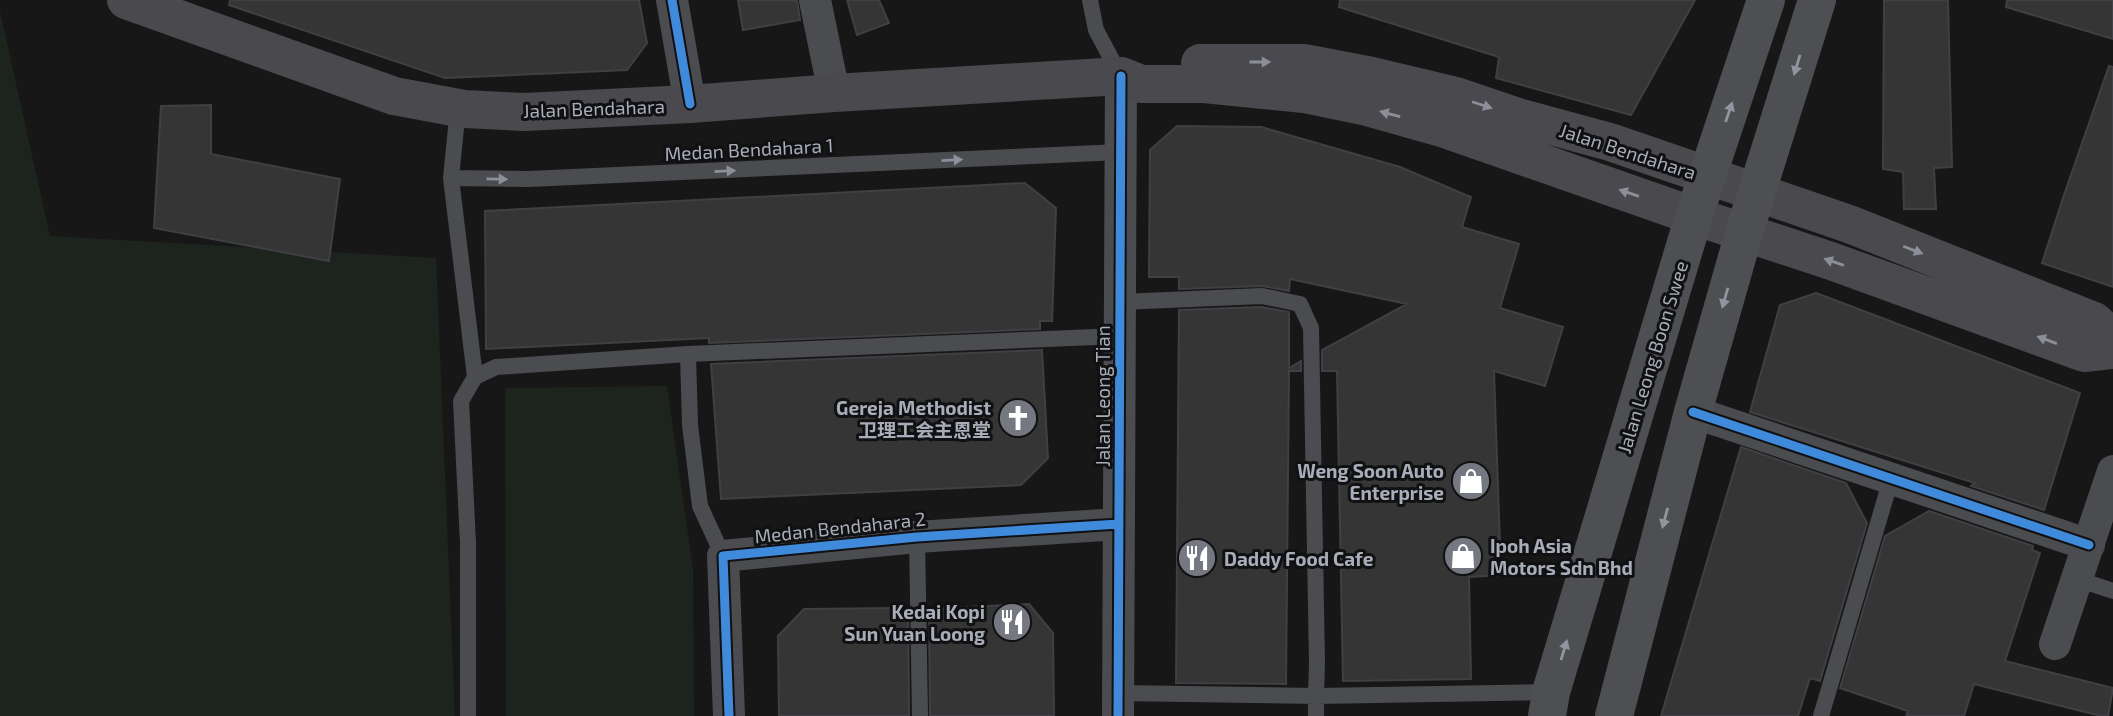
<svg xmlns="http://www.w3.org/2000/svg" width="2113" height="716" viewBox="0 0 2113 716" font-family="'Exo 2','Noto Sans SC',sans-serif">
	<rect width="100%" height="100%" fill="#171717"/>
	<!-- green -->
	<path fill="#1d241e" d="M0 11 50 236 436 258 455 716H0Z
		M667 386 693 569 694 716H506L505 388Z"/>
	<!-- building -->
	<path fill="#353536" stroke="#3f4043" stroke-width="2" d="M230 0H639L647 43 627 70 445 78 229 5Z
		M738 0H797L800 20 743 30Z
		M847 0H879L889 23 857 35Z
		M1340 0H1695L1631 115 1496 78 1499 57 1339 7Z
		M1884 0H1948L1952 167 1934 168 1936 209H1904L1903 172 1883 169Z
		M2007 0H2113V39L2006 7Z
		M2109 66 2113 67V287L2042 263 2064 195Z
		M211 105V154L340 179 329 261 154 228 161 106Z
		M1177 126 1261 127 1400 167 1471 197 1462 227 1519 244 1500 308 1563 327 1545 386 1494 371 1501 575 1469 577 1471 679 1343 681 1337 371H1322V350L1407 304 1290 279 1289 291 1262 286 1179 289V277H1149L1150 150Z
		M1025 183 1056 208 1052 321H1040V329L709 343V338L486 349 485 211Z
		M1816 293 2080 393 2044 510 1971 486 1975 483 1750 412 1780 305Z
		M1261 307 1289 312V368L1301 361V371H1289L1286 684 1176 683 1179 310Z
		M1042 350 1048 458 1021 485 721 499 711 364Z
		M1741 447 1846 483 1867 523 1820 681 1810 678 1798 716H1661Z
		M1929 511 2033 546 2032 550 2040 553 2005 661 2113 688 2108 716H2101L1974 684 1964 716H1906L1908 711 1840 688 1885 536Z
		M1029 604 1053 633 1054 716H930L929 609Z
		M896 608V610H908L909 716H779L778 636 804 609Z"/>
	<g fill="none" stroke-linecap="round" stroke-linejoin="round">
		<!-- lane -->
		<path stroke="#4b4c50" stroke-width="16" d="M1090 0 1096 30 1120 75
			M458 108 451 178 529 179 1120 152
			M451 178 475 377
			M688 354 1120 336
			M917 537 920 716
			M2077 579 2113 591
			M1118 693 1316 696 1317 663 1311 328 1300 304 1262 296 1120 302
			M468 716V543L461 401 475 377 496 367 688 354 690 425 700 506 723 556
			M1316 716V696L1551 692
			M1821 716 1891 479"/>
		<!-- street -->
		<path stroke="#4b4c50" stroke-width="32" d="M672 0 690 104
			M815 0 834 93
			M1693 412 2089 545
			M2055 644 2113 471
			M729 716 723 556 917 537 1119 524
			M1118 716 1121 76"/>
		<!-- secondary -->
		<path stroke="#4a4a4e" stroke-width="38" d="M126 0 394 96 464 109 524 112 690 104 834 93 1121 76 1141 84H1204L1304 94 1367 107 1445 129 1694 216 1831 261 2084 353 2113 350
			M1200 63H1304L1372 76 1456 96 1518 117 1610 142 1849 224 2094 321 2113 338"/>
		<!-- primary -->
		<path stroke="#4d4f52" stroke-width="38" d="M1547 716 1551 692 1694 216 1766 0
			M1614 716 1693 412 1744 233 1817 0"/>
		<!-- cycleway casing -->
		<g stroke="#111113" stroke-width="13">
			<path id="cycleway" d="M672 0 690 104
				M1693 412 2089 545
				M729 716 723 556 917 537 1119 524
				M1118 716 1121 76"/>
		</g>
		<!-- cycleway -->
		<use href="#cycleway" stroke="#408adc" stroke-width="9"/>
	</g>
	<!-- one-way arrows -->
	<defs><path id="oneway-solid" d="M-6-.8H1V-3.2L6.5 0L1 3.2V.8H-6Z" transform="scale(1.75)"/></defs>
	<g fill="#8c8f98">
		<use href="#oneway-solid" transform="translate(1260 62)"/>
		<use href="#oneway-solid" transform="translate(1482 105) rotate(18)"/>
		<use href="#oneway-solid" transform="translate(1390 114) rotate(-165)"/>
		<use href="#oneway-solid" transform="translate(1629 193) rotate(-161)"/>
		<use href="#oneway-solid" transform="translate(1913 250) rotate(21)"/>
		<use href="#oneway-solid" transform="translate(1834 262) rotate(-161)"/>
		<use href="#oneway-solid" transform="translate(2047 340) rotate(-160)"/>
	</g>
	<g fill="#91969e">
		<use href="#oneway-solid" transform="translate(1797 65) rotate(107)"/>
		<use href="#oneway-solid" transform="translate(1729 112) rotate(-71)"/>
		<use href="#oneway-solid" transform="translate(1725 298) rotate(106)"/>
		<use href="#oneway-solid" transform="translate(1665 518) rotate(105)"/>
		<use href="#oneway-solid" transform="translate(1564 650) rotate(-73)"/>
	</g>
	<g fill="#8c9099">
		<use href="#oneway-solid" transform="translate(952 160) rotate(-3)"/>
		<use href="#oneway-solid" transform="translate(725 171) rotate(-3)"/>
		<use href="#oneway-solid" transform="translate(497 179) rotate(1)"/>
	</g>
	<!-- icons -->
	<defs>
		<g id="church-disc" transform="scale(2.0125)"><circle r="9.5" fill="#757880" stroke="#111113"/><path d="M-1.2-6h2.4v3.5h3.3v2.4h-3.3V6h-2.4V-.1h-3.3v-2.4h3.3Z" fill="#fff"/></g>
		<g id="shop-disc" transform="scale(2.0125)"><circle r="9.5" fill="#757880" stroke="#111113"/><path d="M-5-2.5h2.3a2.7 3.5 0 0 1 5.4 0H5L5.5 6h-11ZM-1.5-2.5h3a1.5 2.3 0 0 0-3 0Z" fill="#fff"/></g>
		<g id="restaurant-disc" transform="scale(2.0125)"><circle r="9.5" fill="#757880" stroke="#111113"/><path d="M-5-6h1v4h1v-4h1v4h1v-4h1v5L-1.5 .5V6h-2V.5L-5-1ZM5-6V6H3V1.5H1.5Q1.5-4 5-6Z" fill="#fff"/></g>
	</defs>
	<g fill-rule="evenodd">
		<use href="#church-disc" x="1018" y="418"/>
		<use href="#shop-disc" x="1471" y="481"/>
		<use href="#shop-disc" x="1463" y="556"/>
		<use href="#restaurant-disc" x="1197" y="558"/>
		<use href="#restaurant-disc" x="1012" y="622"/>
	</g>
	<g text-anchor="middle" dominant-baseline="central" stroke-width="6" stroke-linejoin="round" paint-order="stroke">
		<!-- street labels -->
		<g font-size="19" fill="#a8adb8" stroke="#111113">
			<text transform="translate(594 108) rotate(-2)">Jalan Bendahara</text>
			<text transform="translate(749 149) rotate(-3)">Medan Bendahara 1</text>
			<text transform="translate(1628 151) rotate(18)">Jalan Bendahara</text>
			<text transform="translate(1652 357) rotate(-73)">Jalan Leong Boon Swee</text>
			<text transform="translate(1102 396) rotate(-90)">Jalan Leong Tian</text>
			<text transform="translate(840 527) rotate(-6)">Medan Bendahara 2</text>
		</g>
		<!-- poi labels -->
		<g font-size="19" font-weight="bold" fill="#a8adb8" stroke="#111113" text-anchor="end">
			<text x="991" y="407">Gereja Methodist<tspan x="991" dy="22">卫理工会主恩堂</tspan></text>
			<text x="1444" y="470">Weng Soon Auto<tspan x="1444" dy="22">Enterprise</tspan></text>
			<text x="1490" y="545" text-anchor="start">Ipoh Asia<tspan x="1490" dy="22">Motors Sdn Bhd</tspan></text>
			<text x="1224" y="558" text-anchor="start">Daddy Food Cafe</text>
			<text x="985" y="611">Kedai Kopi<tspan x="985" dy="22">Sun Yuan Loong</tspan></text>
		</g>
	</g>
</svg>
